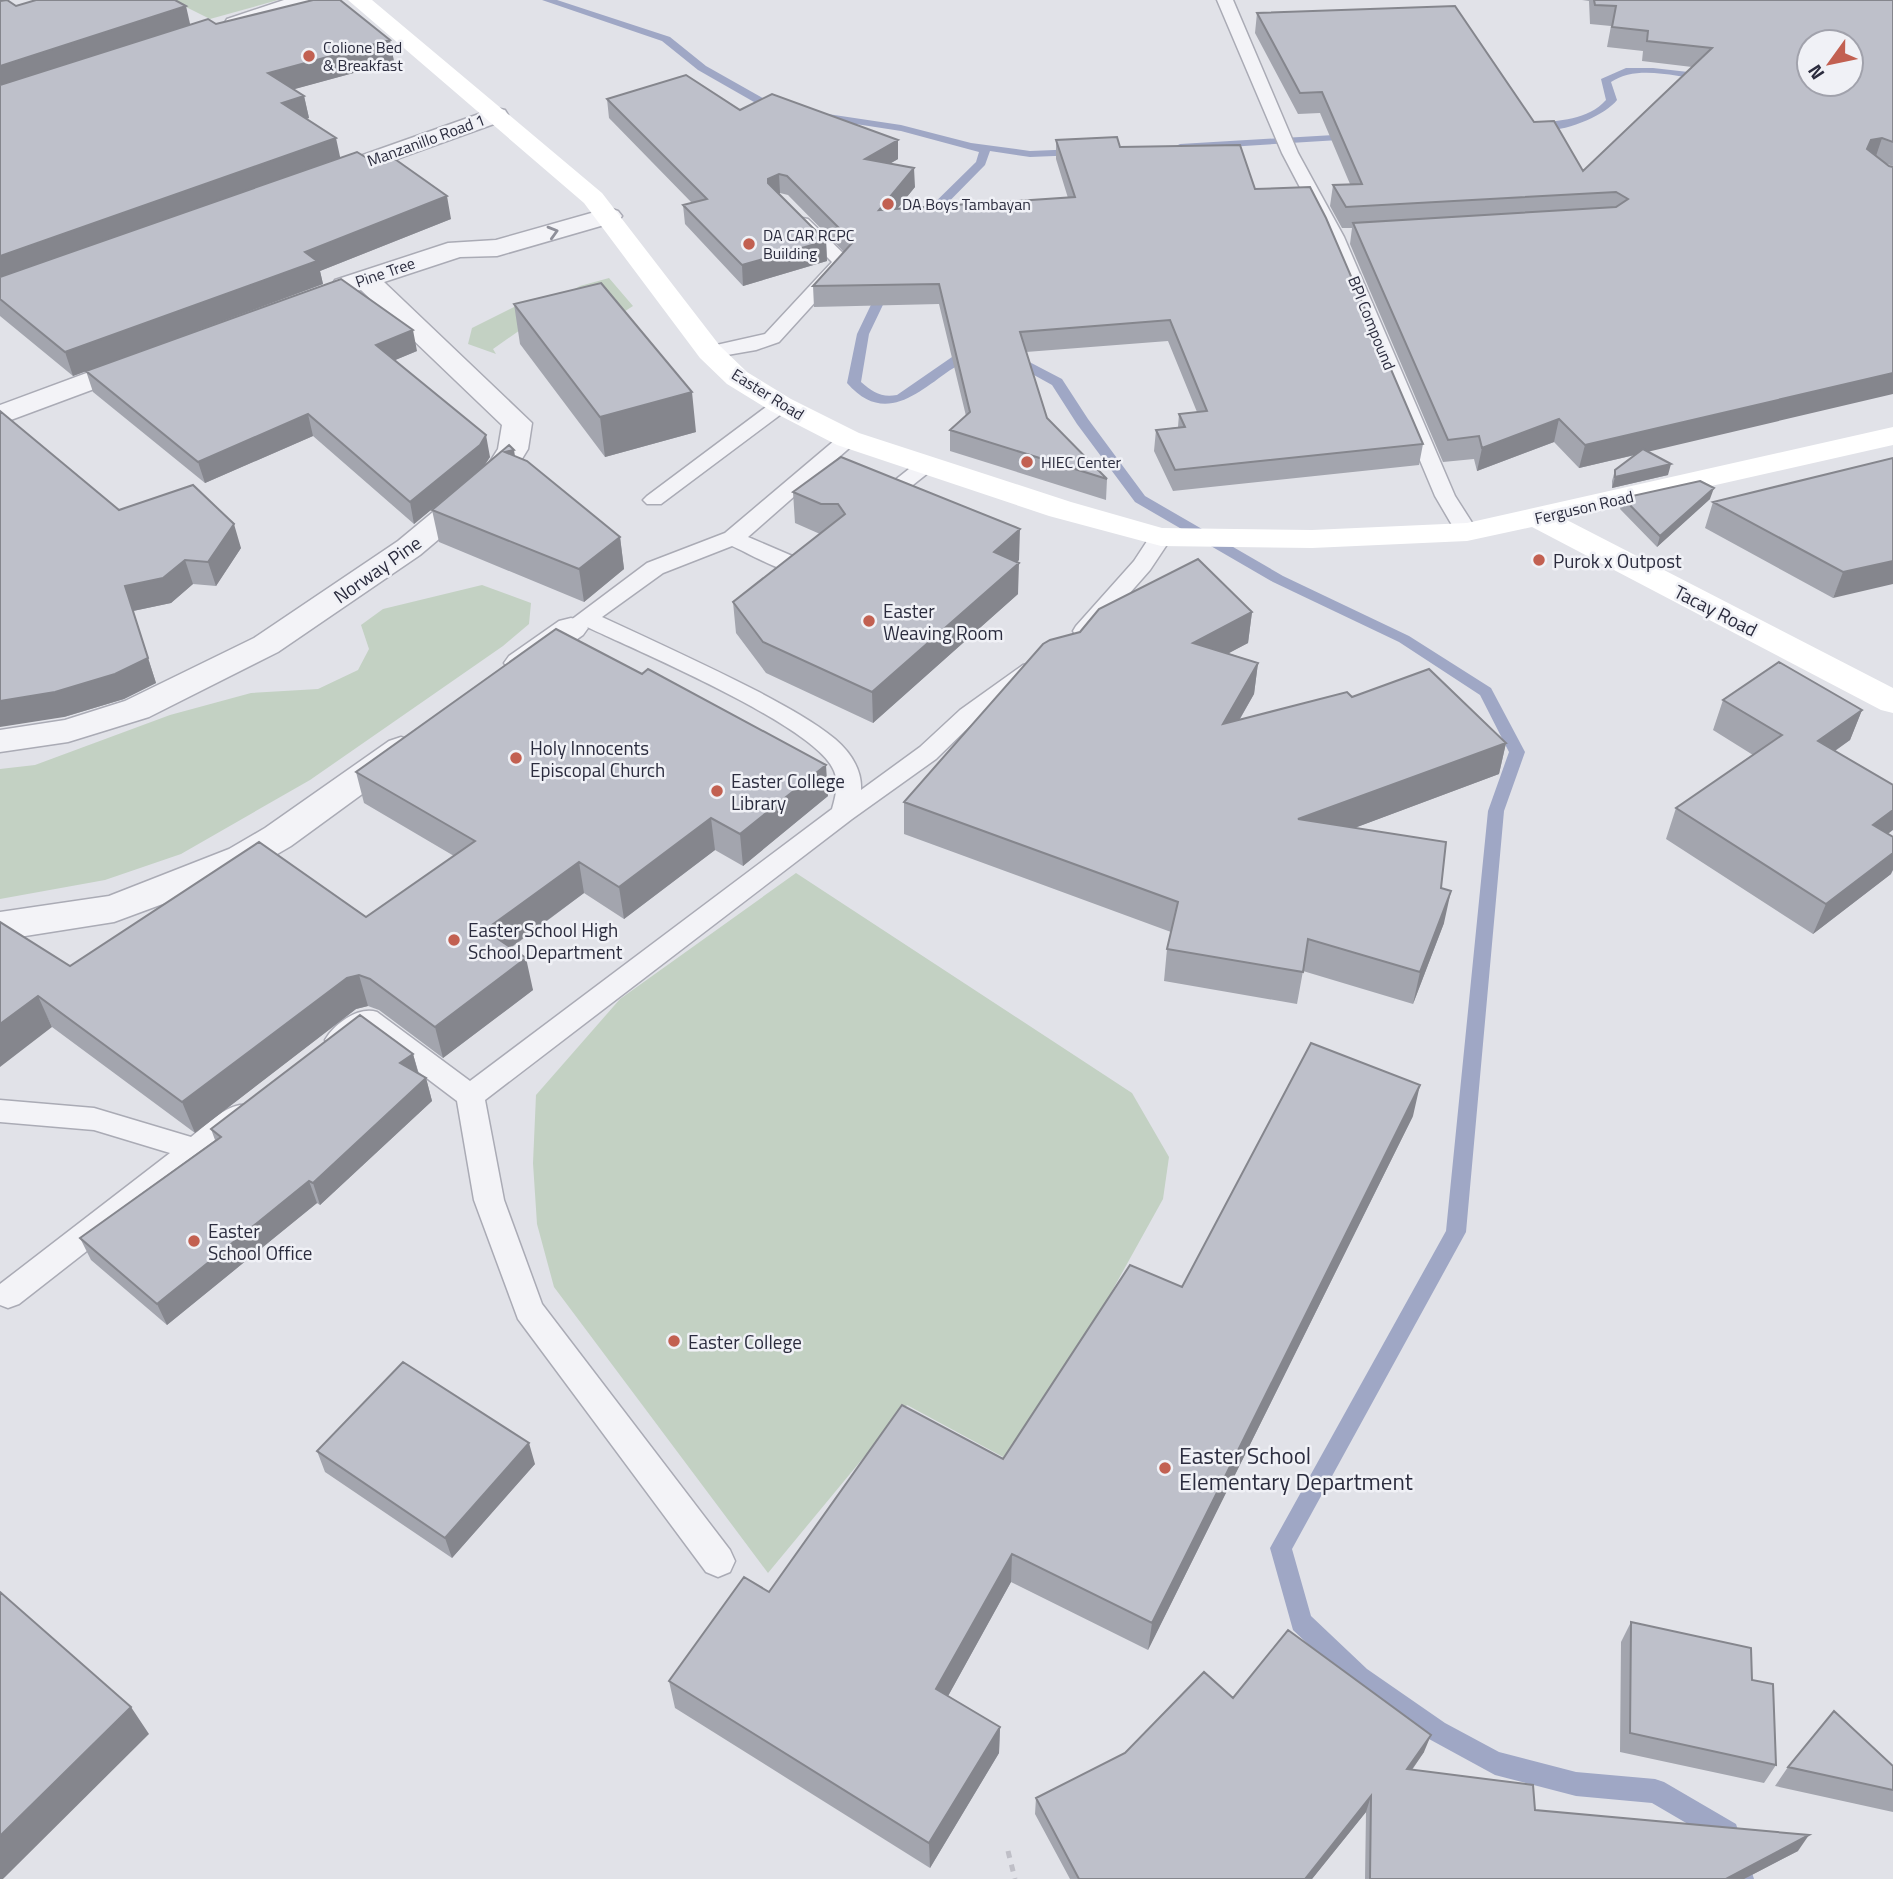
<svg xmlns="http://www.w3.org/2000/svg" width="1893" height="1879" viewBox="0 0 1893 1879" font-family="'Titillium Web',sans-serif">
	<rect width="100%" height="100%" fill="#e1e2e8"/>
	<!-- green -->
	<path fill="#c3d1c3" d="M172 0H278L210 19Z
		M609 278 633 306 619 315 523 328 493 349 496 354 468 344 472 328 514 307 557 299 580 286Z
		M482 585 531 603 529 624 503 646 310 780 181 854 105 880 0 899V769L35 765 170 715 251 693 318 689 358 670 369 649 361 625 383 609Z
		M796 873 1132 1093 1169 1157 1163 1199 1016 1464 907 1405 768 1573 554 1287 537 1224 533 1163 536 1095 620 999Z"/>
	<g fill="none" stroke-linecap="round" stroke-linejoin="round">
		<!-- stream -->
		<path fill="#9fa7c5" fill-rule="evenodd" d="M542 0H557L670 37 706 66 768 101 785 107 780 110 761 106 698 70 662 41Z
			M1626 68H1653L1706 74 1711 77 1706 80C1677 77 1637 64 1611 82L1617 100C1603 118 1548 140 1527 126L1533 123C1559 121 1588 120 1606 100L1601 79Z
			M821 113 901 125 971 143 1030 151 1079 149 1085 152 1079 155 1030 157 990 151 985 165 925 226 921 227 915 223 917 220 976 162 979 152 901 131 817 118V114Z
			M1351 134 1355 135V139L1180 150 1174 147 1180 144Z
			M886 282 892 286 869 334 861 382C873 392 881 398 897 395L952 357 972 349 978 353C970 361 956 365 946 373 913 397 882 423 847 383L857 334 880 286Z
			M1010 352 1062 379 1088 419 1145 496 1283 576 1409 636 1491 688 1525 752 1504 811 1466 1232 1292 1549 1311 1616 1367 1669 1445 1723 1499 1752 1576 1772 1655 1779 1664 1782 1736 1824 1754 1879H1730L1717 1841 1652 1803 1576 1796 1495 1775 1429 1739 1351 1685 1293 1630 1270 1548 1446 1231 1488 811 1509 752 1480 695 1399 642 1273 582 1135 502 1077 424 1052 385 1005 359V353Z"/>
		<!-- service casing -->
		<g stroke="#aaabb5" stroke-width="3">
			<path id="service" d="M1217 0H1233L1298 153 1344 237 1455 496 1478 532 1475 537H1459L1435 496 1326 237 1282 153Z
				M802 218 808 219 848 258 851 262 848 266 779 342 756 350 710 358 703 356 700 352 703 348 765 334 832 262 793 223Z
				M781 399 788 401 791 405 788 409 661 504H647L643 500 647 496 774 401Z
				M848 433 855 435 858 439 855 443 748 537 797 558 808 549H824L827 554C822 561 810 573 800 573 784 574 748 553 732 546L663 573 602 617C654 641 706 665 757 691 783 705 812 720 835 739 850 752 862 769 861 790L920 747 960 710 1023 665 1031 663 1039 665 1043 670 976 720 936 759 852 819 485 1100 504 1200 542 1304 730 1550 735 1561 730 1572 718 1577 706 1572 518 1319 474 1200 457 1101 367 1033C354 1043 346 1052 329 1047L325 1040C334 1024 358 1006 377 1012L470 1081 832 809C836 795 840 780 832 767 808 723 638 651 587 627L574 633 566 631 563 626 647 563 725 533 841 435Z
				M926 459 933 461 936 465 933 469 894 500H880L877 496 880 492 919 461Z
				M1161 531 1169 532 1172 537 1150 570 1092 636H1076L1073 631 1076 626 1134 561 1153 532Z
				M0 1100 94 1108 191 1137C208 1124 230 1099 252 1106L256 1114 252 1122 19 1304 8 1308 0 1305V1284L170 1153 94 1130 0 1122Z"/>
		</g>
		<!-- minor casing -->
		<g stroke="#aaabb5" stroke-width="3">
			<path id="minor" d="M284 0H317L314 5 243 29H227L224 24 227 19Z
				M496 108 505 110 508 115 505 120 330 183 321 186 312 183 308 178 312 173Z
				M609 208 618 211 622 216 618 221 497 256 460 257 384 282 532 423 528 449 509 480 420 555 278 652 149 717 68 742 0 752V730L65 720 125 701 254 638 398 541 486 468 498 449 502 425 361 290 345 294 335 292 331 286 335 280 448 243 496 240Z
				M138 354 148 357 152 363 148 369 0 424V405Z
				M571 618 583 621 588 628 583 635C561 650 536 678 509 670L504 663 509 656 559 621Z
				M401 737 413 741 419 749 413 757 291 846 255 867 214 885 114 922 0 940V912L109 896 229 849 265 828 389 741Z"/>
		</g>
		<!-- path -->
		<path stroke="#bfbfc7" stroke-width="5" stroke-dasharray="7 7" stroke-linecap="butt" d="M1008 1851 1015 1879"/>
		<!-- service -->
		<use href="#service" fill="#f3f3f7" fill-rule="evenodd"/>
		<!-- minor -->
		<use href="#minor" fill="#f3f3f7" fill-rule="evenodd"/>
		<!-- secondary -->
		<path fill="#fff" fill-rule="evenodd" d="M348 0H372L602 193 720 346 747 372 791 399 859 433 1071 502 1162 528 1312 530 1467 523 1893 427V445L1565 519 1893 688V713L1881 710 1532 527 1467 541 1312 548 1161 546 1049 516 837 445 771 411 727 384 700 358 584 203Z"/>
	</g>
	<!-- wall -->
	<path fill="#a3a5ae" d="M1582 0H1893V166L1885 163 1648 452 1668 475 1612 488V481L1615 470 1635 455 1579 468 1554 442 1477 471 1474 459 1443 462 1350 244 1352 228H1342L1330 206 1333 185 1350 184 1320 113 1298 114 1255 33 1257 13 1534 122 1583 171 1692 67 1642 61 1643 51 1607 47 1611 26 1590 24 1589 1Z
		M0 1 16 6 191 25 216 24 390 40 394 62 294 89 304 96 309 118 306 119 340 158 451 219 320 271 323 284 73 376 0 316Z
		M607 99 740 110 898 140V159L891 163 915 187 897 209 1068 198 1056 159V140L1120 147 1255 189 1423 444 1419 465 1173 491 1154 451 1156 430 1178 427 1179 414 1197 412 1168 341 1026 352 1047 418 1107 479 1106 500 950 451V430L966 416 939 304 814 307 813 286 844 252 788 195 780 193 779 194 826 241 827 261 743 286 685 224 683 205 692 203 609 118Z
		M514 304 696 432 605 457 520 344Z
		M417 351 395 360 490 457 484 466 414 524 313 436 205 483 93 392 86 371Z
		M515 456 620 537 624 569 584 602 439 542 432 510Z
		M841 457 1019 560 1017 562 1018 594 873 723 766 673 736 633 733 602 820 534 795 523 793 492Z
		M1893 458 1833 598 1705 528 1713 502Z
		M1623 498 1710 499 1657 547 1620 509Z
		M119 510 241 548 216 586 193 584 171 603 133 611 156 683 124 699 64 717Z
		M1252 612 1248 643 1228 653 1258 663 1254 694 1240 719 1352 697 1506 743 1499 774 1354 828 1441 888 1444 923 1413 1004 1303 971 1297 1004 1164 981 1167 949 1171 932 904 834V802Z
		M1723 700 1862 710 1850 740 1835 751 1888 834 1891 874 1813 934 1666 839 1676 808 1753 755 1713 730Z
		M356 772 828 796 743 866 715 850 624 919 584 893 511 948 533 990 443 1058 379 1010 368 1006 356 1009 195 1133 52 1027 0 922 70 966 366 917 454 856 364 803Z
		M413 1054 419 1074 426 1078 432 1101 320 1205 317 1203 167 1325 91 1260 80 1238 215 1140 211 1129Z
		M1413 1116 1148 1650 1011 1582 948 1696 1000 1727 999 1753 930 1868 675 1708 669 1681 769 1592 1003 1459 1182 1287Z
		M317 1451 535 1464 452 1558 325 1472Z
		M1631 1622 1752 1680 1776 1765 1764 1783 1620 1752 1621 1642Z
		M1233 1698 1424 1752 1412 1770 1535 1810 1798 1851 1744 1879H1365L1366 1812 1312 1879H1070L1035 1814 1036 1798Z
		M1893 1766V1812L1775 1786 1788 1767Z"/>
	<!-- shaded-wall -->
	<path fill="#85868d" d="M186 6 191 28 0 90V66Z
		M390 40 394 62 273 95 268 73Z
		M304 96 309 118 287 125 282 103Z
		M336 138 341 161 0 282V256Z
		M1882 138 1875 159 1867 149 1871 140Z
		M898 140V159L865 178V159Z
		M914 168 915 187 880 230 879 210Z
		M779 174 780 193 770 199 768 183V179Z
		M447 196 451 219 320 271 323 284 73 376 65 352 305 252Z
		M826 241 827 261 743 286 742 265Z
		M413 330 417 351 381 366 376 345Z
		M1893 373V394L1579 468 1585 445Z
		M692 392 696 432 605 457 600 417Z
		M308 414 313 436 205 483 198 462Z
		M1559 419 1554 442 1477 471 1482 448Z
		M486 435 490 457 484 466 414 524 410 502Z
		M514 450 519 481 505 452Z
		M1671 464 1668 475 1612 488 1615 477Z
		M1714 488 1710 499 1657 547 1660 536Z
		M234 524 241 548 216 586 208 562Z
		M1020 529 1019 560 993 583 994 552Z
		M620 537 624 569 584 602 579 569Z
		M185 560 193 584 171 603 133 611 156 683 124 699 64 717 0 727V701L125 586Z
		M1893 561V584L1833 598 1843 572Z
		M1019 563 1018 594 873 723 872 692Z
		M1252 612 1248 643 1190 674 1193 643Z
		M1258 663 1254 694 1219 755 1223 724Z
		M1862 710 1850 740 1806 771 1818 741Z
		M1506 743 1499 774 1293 851 1298 819Z
		M826 765 828 796 743 866 740 834Z
		M1893 810V830L1860 855 1873 825Z
		M711 818 715 850 624 919 619 887Z
		M1893 853V870L1891 874 1813 934 1826 904Z
		M579 862 584 893 492 961 485 930Z
		M1451 891 1444 923 1413 1004 1420 972Z
		M526 958 533 990 443 1058 435 1027Z
		M359 975 368 1006 356 1009 195 1133 182 1102 347 978Z
		M38 996 52 1027 0 1067V1024Z
		M413 1054 419 1076 400 1063Z
		M426 1078 432 1101 320 1205 313 1183Z
		M1420 1085 1413 1116 1148 1650 1152 1623Z
		M309 1181 317 1203 167 1325 157 1304Z
		M529 1443 535 1464 452 1558 445 1538Z
		M1012 1554 1011 1582 937 1716 936 1689Z
		M131 1707 149 1734 3 1879H0V1836Z
		M1000 1727 999 1753 930 1868 929 1843Z
		M1431 1735 1424 1752 1401 1785 1407 1769Z
		M1371 1796 1366 1812 1312 1879H1305Z
		M1809 1835 1798 1851 1744 1879H1726Z"/>
	<!-- building -->
	<path fill="#bec0ca" stroke="#85868d" stroke-width="2" fill-rule="evenodd" d="M7 0 16 6 36 0H175L186 6 0 66V1Z
		M313 0H340L390 40 268 73 304 96 282 103 336 138 0 256V85L208 19 216 24Z
		M1594 0H1893V142L1882 138 1871 140 1867 149 1889 166 1893 167V373L1585 445 1559 419 1482 448 1479 436 1448 440 1353 223 1616 207 1628 199 1616 192 1346 207 1333 185 1362 184 1322 92 1300 93 1257 13 1455 6 1534 122 1554 121 1583 171 1712 48 1647 41 1648 31 1612 27 1616 6 1595 5ZM1809 42H1851V84H1809Z
		M686 75 740 110 772 94 898 140 865 159 914 168 879 210 1075 197 1056 140 1117 137 1120 147 1240 145 1255 189 1310 187 1326 218 1423 444 1175 470 1156 430 1185 427 1179 414 1207 411 1170 320 1020 332 1047 418 1107 479 950 430 970 412 939 284 813 286 853 242 787 176 779 174 768 179V183L826 241 742 265 683 205 707 199 607 99Z
		M357 152 375 163 392 157 447 196 305 252 317 261 65 352 0 299V277Z
		M341 279 413 330 376 345 486 435 480 445 410 502 308 414 198 462 86 371Z
		M601 283 692 392 600 417 514 304Z
		M0 411 119 510 193 485 234 524 208 562 185 560 163 578 125 586 148 658 115 674 55 692 0 701Z
		M509 445 514 450 505 452 527 461 620 537 579 569 432 510Z
		M1643 449 1671 464 1615 477V470Z
		M841 457 1020 529 994 552 1019 563 872 692 763 642 733 602 845 514 838 504H821L793 492Z
		M1893 458V561L1843 572 1713 502Z
		M1700 481 1714 488 1660 536 1623 498Z
		M1198 559 1252 612 1193 643 1258 663 1223 724 1347 692 1352 697 1429 669 1506 743 1298 819 1446 842 1441 888 1451 891 1420 972 1308 939 1303 972 1167 949 1178 902 904 802 1043 644 1050 640 1080 632 1099 609Z
		M556 629 642 674 648 669 826 765 740 834 711 818 619 887 579 862 485 930 526 958 435 1027 370 979 359 975 347 978 182 1102 38 996 0 1024V922L70 966 259 842 366 917 475 841 356 772Z
		M1779 662 1862 710 1818 741 1893 785V810L1873 825 1893 837V853L1826 904 1676 808 1782 735 1723 700Z
		M360 1015 413 1054 400 1063 426 1078 313 1183 309 1181 157 1304 80 1238 221 1137 211 1129Z
		M1311 1043 1420 1085 1152 1623 1012 1554 936 1689 1000 1727 929 1843 669 1681 744 1577 769 1592 902 1405 1003 1459 1130 1265 1182 1287Z
		M403 1362 529 1443 445 1538 317 1451Z
		M0 1592 131 1707 0 1836Z
		M1631 1622 1751 1648 1752 1680 1773 1684 1776 1765 1630 1733Z
		M1288 1630 1431 1735 1407 1769 1533 1785 1535 1810 1809 1835 1726 1879H1370L1371 1796 1305 1879H1079L1036 1798 1125 1753 1204 1672 1233 1698Z
		M1834 1711 1893 1766V1790L1788 1767Z"/>
	<!-- one-way arrows -->
	<defs><path id="oneway-chevron" d="M-2-3.5L2.5 0L-2 3.5" fill="none" stroke-width="1.6" stroke-linecap="round" stroke-linejoin="round" transform="scale(1.75)"/></defs>
	<use stroke="#8f909a" href="#oneway-chevron" transform="translate(553 232) rotate(-16)"/>
	<!-- markers -->
	<g fill="#c26051" stroke="#f0f1f6" stroke-width="2.5">
		<circle cx="309" cy="56" r="7"/>
		<circle cx="888" cy="204" r="7"/>
		<circle cx="749" cy="244" r="7"/>
		<circle cx="1027" cy="462" r="7"/>
		<circle cx="1539" cy="560" r="7"/>
		<circle cx="869" cy="621" r="7"/>
		<circle cx="516" cy="758" r="7"/>
		<circle cx="717" cy="791" r="7"/>
		<circle cx="454" cy="940" r="7"/>
		<circle cx="194" cy="1241" r="7"/>
		<circle cx="674" cy="1341" r="7"/>
		<circle cx="1165" cy="1468" r="7"/>
	</g>
	<g text-anchor="middle" dominant-baseline="central" stroke-width="5" stroke-linejoin="round" paint-order="stroke">
		<!-- far-poi labels -->
		<g font-size="16" fill="#2b2c3e" stroke="#f0f1f6" text-anchor="start">
			<text x="323" y="47">Colione Bed<tspan x="323" dy="18">&amp; Breakfast</tspan></text>
			<text x="902" y="204">DA Boys Tambayan</text>
			<text x="763" y="235">DA CAR RCPC<tspan x="763" dy="18">Building</tspan></text>
			<text x="1041" y="462">HIEC Center</text>
		</g>
		<!-- far-street labels -->
		<g font-size="16" fill="#2b2c3e" stroke="#f0f1f6">
			<text transform="translate(426 140) rotate(-20)">Manzanillo Road 1</text>
			<text transform="translate(385 272) rotate(-19)">Pine Tree</text>
			<text transform="translate(1372 323) rotate(68)">BPI Compound</text>
			<text transform="translate(768 394) rotate(32)">Easter Road</text>
			<text transform="translate(1584 507) rotate(-13)">Ferguson Road</text>
		</g>
		<!-- poi labels -->
		<g font-size="19" fill="#2b2c3e" stroke="#f0f1f6" text-anchor="start">
			<text x="1553" y="560">Purok x Outpost</text>
			<text x="883" y="610">Easter<tspan x="883" dy="22">Weaving Room</tspan></text>
			<text x="530" y="747">Holy Innocents<tspan x="530" dy="22">Episcopal Church</tspan></text>
			<text x="731" y="780">Easter College<tspan x="731" dy="22">Library</tspan></text>
			<text x="468" y="929">Easter School High<tspan x="468" dy="22">School Department</tspan></text>
			<text x="208" y="1230">Easter<tspan x="208" dy="22">School Office</tspan></text>
			<text x="688" y="1341">Easter College</text>
		</g>
		<!-- street labels -->
		<g font-size="19" fill="#2b2c3e" stroke="#f0f1f6">
			<text transform="translate(377 569) rotate(-35)">Norway Pine</text>
			<text transform="translate(1716 610) rotate(27)">Tacay Road</text>
		</g>
		<!-- near-poi labels -->
		<g font-size="23" fill="#2b2c3e" stroke="#f0f1f6" text-anchor="start">
			<text x="1179" y="1455">Easter School<tspan x="1179" dy="26">Elementary Department</tspan></text>
		</g>
	</g>
	<!-- north arrow -->
	<g transform="translate(1830 63) rotate(237)"><circle r="33" fill="#f0f1f6" stroke="#a1a2ac" stroke-width="2"/>
	<path d="M0-5L12 26L0 18L-12 26Z" fill="#c26051"/>
	<text y="-10" font-size="19" font-weight="bold" text-anchor="middle" fill="#2b2c3e">N</text>
	</g>
</svg>
